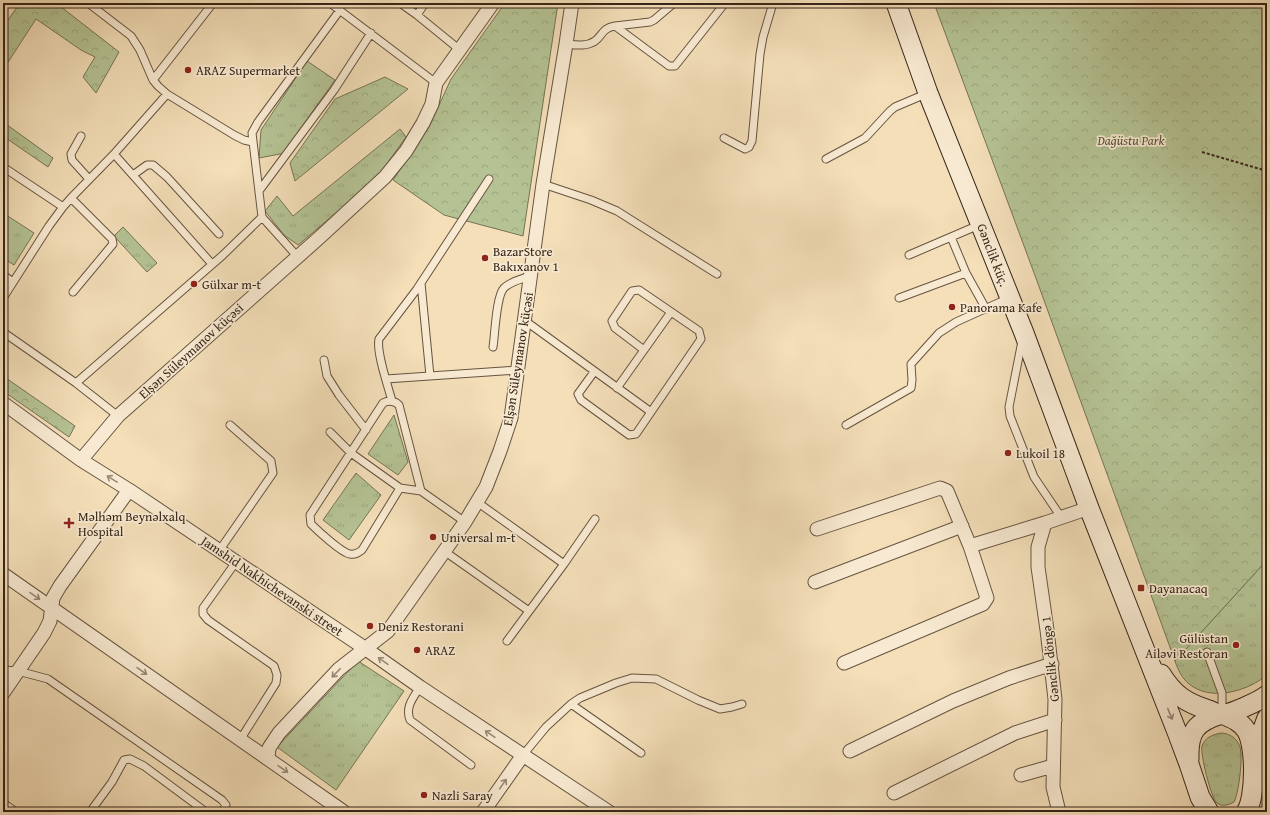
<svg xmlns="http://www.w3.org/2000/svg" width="1270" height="815" viewBox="0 0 1270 815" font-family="'Gentium Book Plus',serif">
	<defs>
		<pattern id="grass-tufts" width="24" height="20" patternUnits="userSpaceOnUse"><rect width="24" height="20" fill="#b5c394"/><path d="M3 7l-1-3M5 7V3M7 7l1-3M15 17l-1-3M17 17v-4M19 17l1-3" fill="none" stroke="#9ca77f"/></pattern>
		<pattern id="forest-crowns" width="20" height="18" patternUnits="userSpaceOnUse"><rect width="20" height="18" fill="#b5c394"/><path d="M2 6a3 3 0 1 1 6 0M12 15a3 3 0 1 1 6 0" fill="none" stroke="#9ca77f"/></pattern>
	</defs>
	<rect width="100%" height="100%" fill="#f4dfb9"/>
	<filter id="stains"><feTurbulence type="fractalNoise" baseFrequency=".005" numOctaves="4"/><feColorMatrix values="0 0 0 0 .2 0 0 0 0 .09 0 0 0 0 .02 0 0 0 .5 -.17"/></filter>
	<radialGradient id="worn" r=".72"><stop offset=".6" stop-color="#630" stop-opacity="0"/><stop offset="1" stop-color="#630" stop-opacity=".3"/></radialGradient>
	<!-- grass -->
	<path fill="url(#grass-tufts)" stroke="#767456" d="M307 61 335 80 300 129 285 153 259 158 261 130Z
		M400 129 406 137 376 179 298 245 284 235 265 211 277 196 293 216Z
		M3 213 34 233 14 265 3 258Z
		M123 227 157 263 147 272 114 236Z
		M394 415 408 462 398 475 368 454Z
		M356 473 381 495 349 540 323 520Z
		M1267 560V675C1248 691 1211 702 1189 684 1182 678 1178 670 1175 661Z
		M358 661 404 691 336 790 277 747Z
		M1222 733C1230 734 1237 738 1240 747 1243 757 1239 793 1234 802 1229 805 1222 807 1217 803 1211 798 1200 754 1202 746 1205 737 1214 734 1222 733Z"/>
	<!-- forest -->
	<path fill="url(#forest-crowns)" stroke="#767456" d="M20 3H56L119 52 96 93 83 77 95 57 81 50 36 19 3 70V27Z
		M505 3H558L523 236 444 215 393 180 429 127 451 79Z
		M934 3H1267V560L1175 661 1037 281Z
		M385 77 408 89 295 181 290 163 335 99Z
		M3 122 53 158 48 167 3 136Z
		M3 376 75 426 69 437 3 391Z"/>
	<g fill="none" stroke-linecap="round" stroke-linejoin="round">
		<!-- lane casing -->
		<g stroke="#665440" stroke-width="9">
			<path id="lane" d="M88 3 131 36 140 50 153 80 158 86 167 94 234 135 244 140 253 142
				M330 3 436 83
				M400 3 417 15 460 50
				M417 15 425 3
				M615 26 650 22 654 20 674 3
				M566 44C575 45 586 47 595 41 603 35 602 28 615 26L669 66H675L725 3
				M153 80 213 3
				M81 136 71 154 72 160 89 179
				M724 138 745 149 749 147 752 141 760 54 763 37 773 3
				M114 154 212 264
				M826 159 865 138 890 111 895 107 928 93
				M3 167 63 207
				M133 175 147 165H153L167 177 219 234
				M543 184 591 200 617 211 717 274
				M259 191 334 90 371 33
				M71 198 112 239 113 244 73 292
				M951 237 966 273 986 309
				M909 255 979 225
				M297 256 262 217 252 133 258 122 340 10
				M3 275 13 282
				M421 283 430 376
				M3 298 49 226 63 207 71 198 114 154 167 94
				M899 298 966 273
				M524 320 651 412 701 339 699 331 639 290 632 291 612 321 615 328 644 350
				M3 332 76 383 118 416
				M1022 341 1009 407 1010 416 1034 477 1061 517
				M493 347C495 335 496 296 504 288 511 281 522 279 530 276
				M324 360 327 376 339 395 366 430
				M594 372 578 394 581 400 629 435 636 434 651 412
				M386 379 518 370
				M76 383 223 255 262 217
				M617 388 671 312
				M392 401C388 386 376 352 379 339L417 289 489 179
				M846 425 911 388 912 380 911 364 939 333 956 322 1009 298
				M330 432 351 453 400 488 421 491
				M400 488 362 550C358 553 355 555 350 554 342 553 318 531 311 524L310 515 383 403C389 400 394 400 399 405L421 491 465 522
				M477 502 564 564
				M219 551 273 473 271 461 230 425
				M444 551 529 611
				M236 562 203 608V614L208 620 274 666 277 675 276 683 240 740
				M507 641 564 564 595 519
				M1207 652 1222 693V713
				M3 670 18 671 48 679 222 800 226 805 222 812
				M420 687C413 698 405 707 410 720L471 765
				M571 704 641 753
				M523 755 546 727 571 704 580 698 616 683 632 678 656 679 698 700 720 709 732 707 742 704
				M3 803 16 812
				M90 812 112 782 124 760 130 759 144 766 206 812"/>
		</g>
		<!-- street casing -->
		<g stroke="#665440" stroke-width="15">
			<path id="street" d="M3 403 81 460 129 490 366 649 420 687 609 812
				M81 460 118 416 320 237 385 177 406 151 423 123 432 104 436 83 493 3
				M817 529 940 488 947 491 970 546 987 598 983 604 844 663
				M970 546 1045 523
				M3 574 344 812
				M815 582 962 526
				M3 693 44 633 50 621 53 598 60 586 129 490
				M850 751 953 701 1009 678 1052 664
				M268 758 269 748 279 733 339 669 388 631 465 522 486 487 500 451 511 418 543 184 566 44 572 3
				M1021 775 1053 766
				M894 793 1015 733 1055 720
				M483 812 523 755
				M1059 812 1053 787 1055 699 1047 630 1038 567V547L1045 523 1089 508"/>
		</g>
		<!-- secondary casing -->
		<g stroke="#372518" stroke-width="21">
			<path id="secondary" d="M896 3 928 93 1024 333 1089 508 1177 732 1189 764 1200 797 1209 812
				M1161 674C1174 695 1186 703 1209 710 1213 712 1217 714 1221 714 1229 715 1260 701 1267 695
				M1255 756 1260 737 1267 718
				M1189 759C1188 731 1196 722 1222 714 1231 718 1240 721 1246 730 1256 744 1256 798 1246 812"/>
		</g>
		<!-- path -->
		<path stroke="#372518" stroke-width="2" stroke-dasharray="3 2" stroke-linecap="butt" d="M1202 152 1267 171"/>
		<!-- lane -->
		<use href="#lane" stroke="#f8ead2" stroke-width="7"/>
		<!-- street -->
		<use href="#street" stroke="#f8ead2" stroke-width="13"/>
		<!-- secondary -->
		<use href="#secondary" stroke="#f8ead2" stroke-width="19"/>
	</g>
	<!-- one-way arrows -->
	<defs><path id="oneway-shaft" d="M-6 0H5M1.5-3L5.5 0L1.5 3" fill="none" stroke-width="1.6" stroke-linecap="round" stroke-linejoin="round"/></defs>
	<g stroke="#988875">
		<use href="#oneway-shaft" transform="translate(112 479) rotate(-148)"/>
		<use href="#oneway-shaft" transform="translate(35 596) rotate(35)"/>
		<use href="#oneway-shaft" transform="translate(383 661) rotate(-145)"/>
		<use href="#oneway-shaft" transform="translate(142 671) rotate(35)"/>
		<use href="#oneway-shaft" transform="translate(336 673) rotate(134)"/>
		<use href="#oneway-shaft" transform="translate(1170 714) rotate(68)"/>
		<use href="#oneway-shaft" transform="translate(490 734) rotate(-146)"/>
		<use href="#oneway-shaft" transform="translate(283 769) rotate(35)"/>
		<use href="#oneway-shaft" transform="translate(503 784) rotate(-55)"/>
	</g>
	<!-- markers -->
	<g fill="#8f2418" stroke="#f8ead2" stroke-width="1.5">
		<circle cx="188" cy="70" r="4"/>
		<circle cx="485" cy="258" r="4"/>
		<circle cx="194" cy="284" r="4"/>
		<circle cx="952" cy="307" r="4"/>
		<circle cx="1008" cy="453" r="4"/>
		<path d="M67 517h4v4h4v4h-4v4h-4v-4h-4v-4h4z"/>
		<circle cx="433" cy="537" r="4"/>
		<rect x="1137" y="584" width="8" height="8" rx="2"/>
		<circle cx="370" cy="626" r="4"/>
		<circle cx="1236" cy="645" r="4"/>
		<circle cx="417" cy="650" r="4"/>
		<circle cx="424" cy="795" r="4"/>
	</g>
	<g text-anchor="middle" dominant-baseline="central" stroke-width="3.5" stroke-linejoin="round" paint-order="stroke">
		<!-- poi labels -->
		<g font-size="13" fill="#372518" stroke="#f8ead2" text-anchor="start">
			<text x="196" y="70">ARAZ Supermarket</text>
			<text x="493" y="251">BazarStore<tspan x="493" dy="15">Bakıxanov 1</tspan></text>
			<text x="202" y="284">Gülxar m-t</text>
			<text x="960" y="307">Panorama Kafe</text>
			<text x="1016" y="453">Lukoil 18</text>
			<text x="78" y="516">Məlhəm Beynəlxalq<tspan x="78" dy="15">Hospital</tspan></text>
			<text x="441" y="537">Universal m-t</text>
			<text x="1149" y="588">Dayanacaq</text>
			<text x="378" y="626">Deniz Restorani</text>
			<text x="1228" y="638" text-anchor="end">Gülüstan<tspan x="1228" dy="15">Ailəvi Restoran</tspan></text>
			<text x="425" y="650">ARAZ</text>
			<text x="432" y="795">Nazli Saray</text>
		</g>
		<!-- park labels -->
		<g font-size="13" font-style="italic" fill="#564c37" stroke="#f8ead2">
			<text x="1131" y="140">Dağüstu Park</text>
		</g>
		<!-- street labels -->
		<g font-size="13" fill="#372518" stroke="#f8ead2">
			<text transform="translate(993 255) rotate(69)">Gənclik küç.</text>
			<text transform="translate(191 351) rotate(-42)">Elşən Süleymanov küçəsi</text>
			<text transform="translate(518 359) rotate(-81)">Elşən Süleymanov küçəsi</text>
			<text transform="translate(272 586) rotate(34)">Jamshid Nakhichevanski street</text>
			<text transform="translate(1050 659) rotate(-96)">Gənclik döngə 1</text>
		</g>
	</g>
	<!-- margin -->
	<rect width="1270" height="815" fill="none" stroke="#f4dfb9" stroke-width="16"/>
	<rect x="4" y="4" width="1262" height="807" fill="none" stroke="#372518" stroke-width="2"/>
	<rect x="8" y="8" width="1254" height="799" fill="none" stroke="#372518"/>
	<rect width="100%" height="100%" filter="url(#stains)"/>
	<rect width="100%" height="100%" fill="url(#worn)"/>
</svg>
